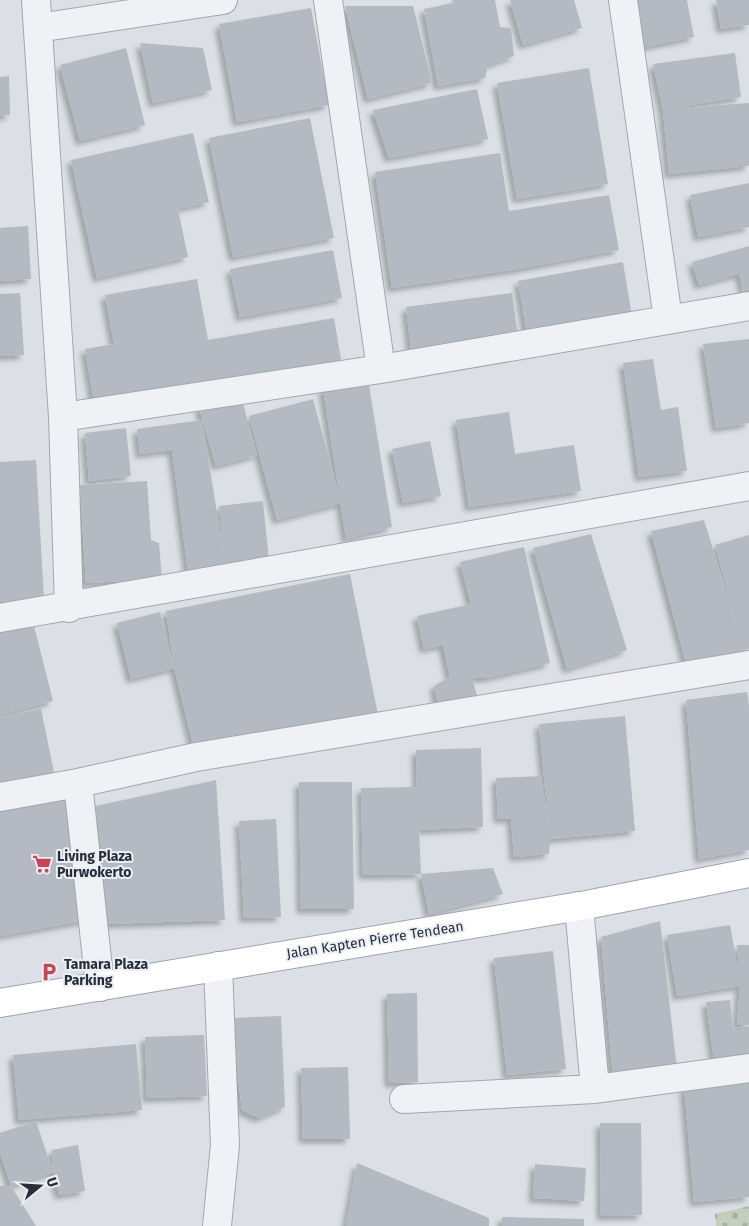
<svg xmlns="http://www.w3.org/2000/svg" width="749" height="1226" viewBox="0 0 749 1226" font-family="'Fira Sans',sans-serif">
	<defs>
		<pattern id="cemetery-stones" width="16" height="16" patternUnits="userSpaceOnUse" patternTransform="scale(1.25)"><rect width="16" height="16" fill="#c2cfbe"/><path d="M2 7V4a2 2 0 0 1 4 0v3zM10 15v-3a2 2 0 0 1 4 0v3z" fill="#a7b2a4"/></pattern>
		<filter id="shadow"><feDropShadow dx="-4.5" dy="4.5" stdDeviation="2.5" flood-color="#0004"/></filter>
	</defs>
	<rect width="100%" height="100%" fill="#dce0e6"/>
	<!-- cemetery -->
	<path fill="url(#cemetery-stones)" d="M749 1206V1226H716L715 1214Z"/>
	<!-- building -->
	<path fill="#b4b9c2" filter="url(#shadow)" d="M452 0H495L500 27 511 28 514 56 488 65 485 78 438 86 424 9 453 3Z
		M510 0H574L582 28 523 45Z
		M635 0H687L694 37 645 47Z
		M716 0H749V25L721 29Z
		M345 6H413L432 83 368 99Z
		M311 8 329 105 237 122 219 24Z
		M140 43 203 48 212 90 153 103Z
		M126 48 145 125 80 141 60 65Z
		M735 53 741 97 666 109 749 103V166L669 174 663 110 653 64Z
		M589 68 608 184 517 199 497 83Z
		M9 76 10 115 0 116V77Z
		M477 89 488 139 389 158 373 110Z
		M310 118 334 238 233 257 209 138Z
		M193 133 209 202 178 209 188 257 97 278 71 160Z
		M500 153 509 211 609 195 619 250 518 269 392 288 375 172Z
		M749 183V227L698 237 690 195Z
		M28 226 31 279 0 281V228Z
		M749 246V303H747L739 274 699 285 692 262Z
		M333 250 342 298 240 317 230 269Z
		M623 262 632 317 527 334 518 281Z
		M197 279 208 340 334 318 342 365 95 408 85 349 114 344 105 295Z
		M20 293 24 355 0 356V294Z
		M512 293 518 336 411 350 406 307Z
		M749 339V423L716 428 703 344Z
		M653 359 661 410 678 407 687 471 639 477 623 363Z
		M369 385 392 527 346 539 323 388Z
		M241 396 257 455 216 466 199 407Z
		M313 399 341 503 277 520 249 416Z
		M509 412 515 454 574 445 581 491 469 507 456 420Z
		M202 420 224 556 219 506 263 501 269 561 188 571 172 450 140 454 137 429Z
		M126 428 131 476 89 481 85 433Z
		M430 441 441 496 403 503 392 449Z
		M36 460 44 599 0 602V462Z
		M147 481 151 540 159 543 162 579 86 583 80 485Z
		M704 520 739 633 715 545 749 535V649L686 663 651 531Z
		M591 534 627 650 567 669 533 548Z
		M524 547 550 663 487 678 472 677 477 696 438 705 434 686 450 677 443 645 424 649 417 616 471 604 460 562Z
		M350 574 379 720 195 753 174 667 166 611Z
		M160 612 174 668 131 679 117 623Z
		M33 622 53 701 0 715V630Z
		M747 692 749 706V850L699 859 686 700Z
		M41 709 56 782 0 794V717Z
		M625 716 635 831 550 839 549 854 514 857 511 818 498 819 496 778 541 776 549 830 539 724Z
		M481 748 483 827 419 830 421 874 493 868 503 894 429 914 421 874 363 875 361 788 417 787 416 750Z
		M216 780 225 920 103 924 91 807Z
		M299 782H352L354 909H301Z
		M77 795 88 920 0 936V808Z
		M276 819 281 917 244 918 239 821Z
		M660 921 677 1069 613 1079 601 937Z
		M730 925 740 982 737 945H749V1025H737L740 986 677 996 667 935Z
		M553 951 566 1069 507 1075 494 958Z
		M417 993 418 1082 389 1083 387 994Z
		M730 1000 733 1028 749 1026V1056L714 1061 706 1002Z
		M281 1016 285 1107 259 1118 242 1110 231 1018Z
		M204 1035 207 1096 147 1098 145 1037Z
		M136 1044 142 1110 19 1120 13 1055Z
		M348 1067 350 1139H303L301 1068Z
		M749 1080V1197L694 1202 684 1086Z
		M36 1121 53 1172 11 1186 0 1153V1133Z
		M600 1123H641L642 1215 601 1216Z
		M78 1145 85 1191 59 1195 53 1172 52 1150Z
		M357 1163 489 1218V1226H346Z
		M535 1164 586 1168 584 1201 533 1198Z
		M0 1186H11L36 1226H0Z
		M502 1217 584 1219V1226H502Z"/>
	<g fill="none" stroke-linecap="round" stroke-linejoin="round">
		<!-- minor casing -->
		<g stroke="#a2a7af" stroke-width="30">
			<path id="minor" d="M36 0 63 417 69 608
				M328 0 381 369
				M623 0 668 319
				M38 28 223 0
				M63 417 381 369 749 306
				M0 618 749 486
				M78 783 100 987
				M0 797 78 783 196 757 749 665
				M579 906 595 1089
				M404 1099 595 1089 749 1068
				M217 1226 225 1145 218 966"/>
		</g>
		<!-- major casing -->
		<g stroke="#9ca4b1" stroke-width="30">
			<path id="major" d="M0 1003 586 905 749 873"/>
		</g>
		<!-- minor -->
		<use href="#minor" stroke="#eff1f4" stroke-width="28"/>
		<!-- major -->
		<use href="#major" stroke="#fff" stroke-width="28"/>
	</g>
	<!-- icons -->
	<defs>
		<g id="supermarket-bare" transform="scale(1.5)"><path d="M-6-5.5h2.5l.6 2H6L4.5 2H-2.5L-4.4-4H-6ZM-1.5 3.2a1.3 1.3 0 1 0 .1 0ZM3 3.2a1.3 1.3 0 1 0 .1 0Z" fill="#c84456" stroke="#ebeff4" stroke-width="2.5" paint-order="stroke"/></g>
		<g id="parking-bare" transform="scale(1.5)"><path d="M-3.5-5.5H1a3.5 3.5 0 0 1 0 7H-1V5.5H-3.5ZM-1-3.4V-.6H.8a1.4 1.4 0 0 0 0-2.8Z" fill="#c84456" stroke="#ebeff4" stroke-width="2.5" paint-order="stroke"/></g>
	</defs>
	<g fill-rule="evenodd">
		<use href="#supermarket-bare" x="42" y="864"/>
		<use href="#parking-bare" x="49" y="972"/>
	</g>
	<g text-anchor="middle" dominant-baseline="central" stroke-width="4" stroke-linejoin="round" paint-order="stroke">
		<!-- poi labels -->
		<g font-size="14" font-weight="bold" fill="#272e3b" stroke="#ebeff4" text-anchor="start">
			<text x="57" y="856">Living Plaza<tspan x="57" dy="16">Purwokerto</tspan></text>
			<text x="64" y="964">Tamara Plaza<tspan x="64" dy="16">Parking</tspan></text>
		</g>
		<!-- street labels -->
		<g font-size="14" fill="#272e3b" stroke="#ebeff4">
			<text transform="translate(375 940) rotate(-9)">Jalan Kapten Pierre Tendean</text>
		</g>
	</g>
	<!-- north arrow -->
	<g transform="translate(40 1186) rotate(72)" stroke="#ebeff4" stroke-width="4" paint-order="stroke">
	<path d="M0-4L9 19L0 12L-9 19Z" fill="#272e3b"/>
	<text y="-8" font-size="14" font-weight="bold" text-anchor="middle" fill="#272e3b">U</text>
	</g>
</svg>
